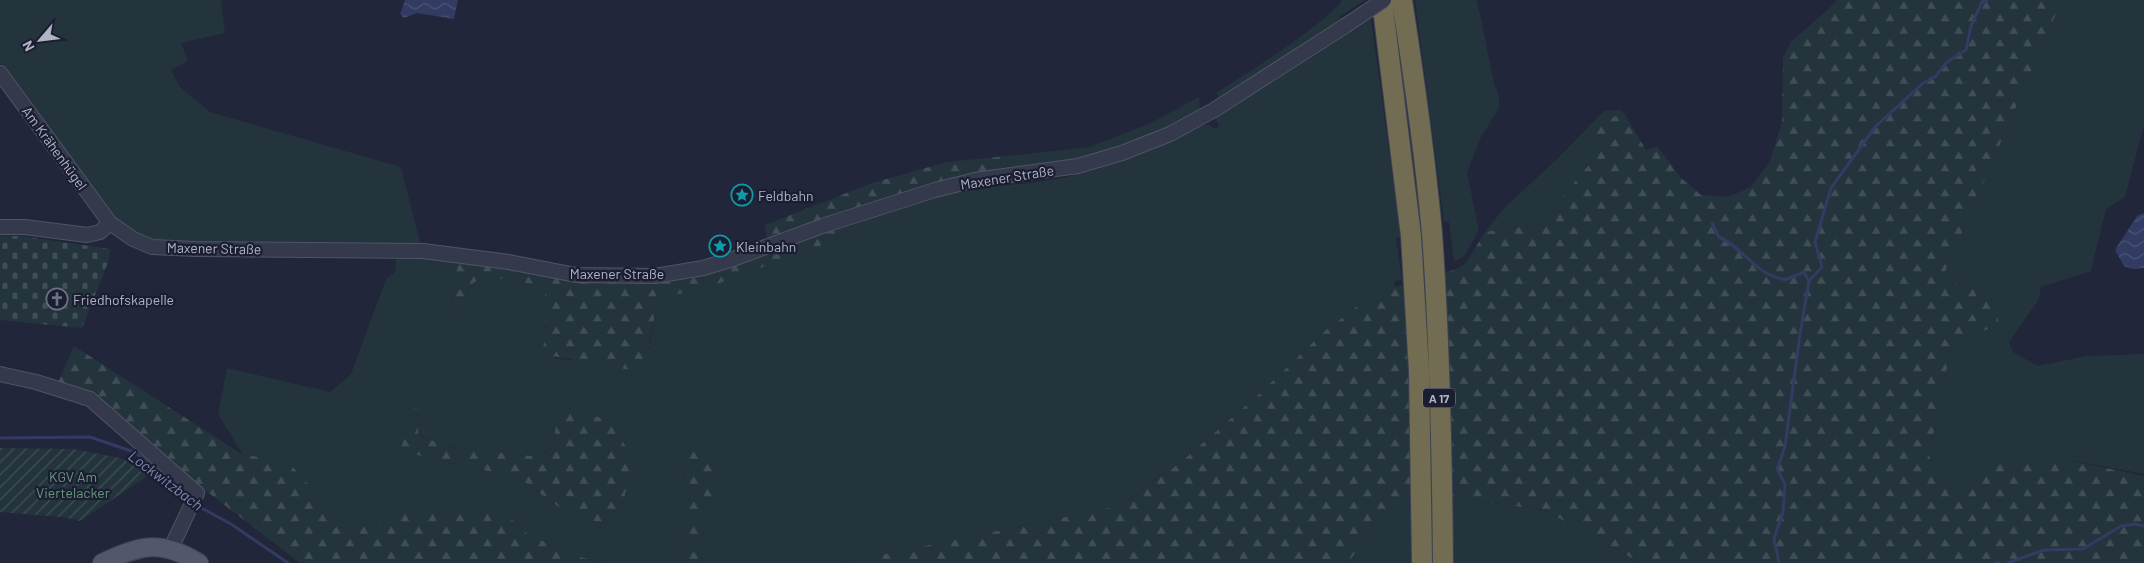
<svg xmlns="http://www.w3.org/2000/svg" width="2144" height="563" viewBox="0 0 2144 563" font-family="Barlow,sans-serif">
	<defs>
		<pattern id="forest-firs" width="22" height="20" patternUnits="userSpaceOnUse" patternTransform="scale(1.25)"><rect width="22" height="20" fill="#23343c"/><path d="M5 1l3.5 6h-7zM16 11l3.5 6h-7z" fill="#404f57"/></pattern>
		<pattern id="cemetery-stones" width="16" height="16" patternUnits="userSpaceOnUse" patternTransform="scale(1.25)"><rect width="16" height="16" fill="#23343c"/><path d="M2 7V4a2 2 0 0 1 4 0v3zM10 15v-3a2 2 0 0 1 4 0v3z" fill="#404f57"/></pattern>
		<pattern id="garden-furrows" width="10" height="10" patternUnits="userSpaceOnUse" patternTransform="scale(1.25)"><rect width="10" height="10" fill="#23343c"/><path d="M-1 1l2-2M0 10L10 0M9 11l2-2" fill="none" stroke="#404f57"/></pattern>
		<pattern id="water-waves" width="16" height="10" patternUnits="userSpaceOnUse" patternTransform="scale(1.25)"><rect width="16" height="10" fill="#323b61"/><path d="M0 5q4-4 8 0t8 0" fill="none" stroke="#4d5576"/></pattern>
	</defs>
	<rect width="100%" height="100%" fill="#21263b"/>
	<!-- grass -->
	<path fill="#23343c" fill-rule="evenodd" d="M0 0H221L225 33 181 43 188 61 171 70 180 87 210 112 401 167 421 246 240 244 150 240 130 231 117 221 0 62Z
		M1341 0H1365L1339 17 1341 20 1224 97H1219L1216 93C1259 65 1303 39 1340 4Z
		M1415 0H1477L1494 83 1499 96V108L1480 139 1467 173 1479 230 1464 256 1454 262 1449 222H1444Z
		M2062 0H2144V125L2125 197 2106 209 2091 271 2041 287 2039 299 2009 342 2013 352 2038 366 2086 356 2144 354V474L2064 459 1984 468 1957 498 1929 456 1951 348 1990 294 1942 279Z
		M1371 19 1401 237 1396 238 1402 279 1384 286 1326 330 1259 394 1180 463 1119 506 841 563H701L704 513 718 489 684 457 687 563H603L562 552 541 540 531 538 517 523 503 514 483 510 404 509 374 524 363 520 352 527 335 519 326 505 287 461 243 455 218 414 227 368 330 392 351 374 386 279 395 272 396 257 422 256 457 260V282L449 312 456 315 473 283 486 276 546 286V337L555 358 570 360 649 349 656 310 667 296 838 239 834 230C879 214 925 196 972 188 991 185 1010 186 1029 183 1091 176 1149 154 1204 125H1209L1214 129 1219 126 1216 120 1218 115 1348 31 1350 33ZM419 410 418 433C436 449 504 456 530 456 539 456 547 451 554 446L556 422 622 508 604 524 570 515 519 478 408 453Z
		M1199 97 1200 112 1170 129 1082 160 1008 171 1007 156 1089 147 1149 124Z
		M1620 110 1624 113 1610 118 1599 153 1540 223 1485 232 1504 208 1555 161 1604 111Z
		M1454 498 1544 510 1641 563H1348L1364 541 1405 501Z"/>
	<!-- forest -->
	<path fill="url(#forest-firs)" d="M1836 0H2062L1942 279 1990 294 1999 323 1951 348 1929 456 1957 498 1984 468 2011 461 2064 459 2144 476V563H1641L1544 510 1454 498 1405 501 1364 541 1348 563H841L1119 506 1180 463 1259 394 1326 330 1384 286 1394 281 1395 287 1457 269 1466 263 1485 232 1540 223 1599 153 1593 133 1610 118 1624 113 1646 150 1657 146 1681 178 1701 195 1728 197 1751 187 1770 161 1782 122 1783 58 1791 42 1834 4Z
		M1007 156 1008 171 939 182 898 194 767 241 765 225 872 183 947 162Z
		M834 230 838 239 704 289 667 296 656 310 645 365 631 370 541 354 546 337 545 286 486 276 473 283 456 315 449 313 457 282V260L655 280 690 279 739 264Z
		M74 346 243 455 287 460 326 505 335 519 352 527 363 520 374 524 404 509 483 510 503 514 517 523 531 538 541 540 562 552 603 563H300L201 487 152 446 130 424 92 395 58 382Z
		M414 408 419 409 418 433 424 438 455 448 531 456 546 452 554 446 556 422 567 411 608 419 621 437 632 461 622 508 604 524 570 515 519 478 408 453 401 448Z
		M697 450 711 465 718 489 704 513 701 563H687L684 457Z"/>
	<!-- cemetery -->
	<path fill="url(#cemetery-stones)" d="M0 236H21L110 249 109 260 82 328 0 320Z"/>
	<!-- garden -->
	<path fill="url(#garden-furrows)" d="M0 448 73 449 120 458 152 473 80 521 62 517 0 512Z"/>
	<!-- water -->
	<path fill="url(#water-waves)" d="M405 0H458L454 19 417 13 404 18 400 14Z
		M2144 213V268L2133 269 2124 266 2115 250 2137 216Z"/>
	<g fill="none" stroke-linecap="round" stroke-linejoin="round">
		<!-- stream -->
		<path stroke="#323b61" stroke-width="3" d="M1712 223 1719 237C1738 245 1748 262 1766 273 1771 276 1779 278 1785 280L1804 272 1809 281
			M0 438 90 437 134 452 157 468 189 499
			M196 505 231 524 288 563
			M1779 563 1774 538 1783 513 1785 484 1777 469 1785 447 1800 334 1809 281 1822 267 1815 242 1831 188 1875 127 1923 83 1935 77 1947 62 1966 50 1971 26 1982 2 1987 0
			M1995 563H1999
			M2008 563 2044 550 2083 549 2121 526 2135 524 2144 526"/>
		<!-- minor casing -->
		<g stroke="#505466" stroke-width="16">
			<path id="minor" d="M0 73 110 223 133 239 152 247 196 249 423 251 509 262 576 275 655 276 703 268 733 259 825 225 935 190 975 180 1078 166 1122 153 1170 134 1214 110 1345 26
				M0 227H25L87 235 100 232 110 223
				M0 374 36 382 90 399 197 493 171 548"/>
		</g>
		<!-- major casing -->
		<g stroke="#3e4254" stroke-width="20">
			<path id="major" d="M102 563C141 545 161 539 199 563"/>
		</g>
		<!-- highway casing -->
		<g stroke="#3d4153" stroke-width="22">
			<path id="highway" d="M1382 0 1411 236 1419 371 1422 563
				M1402 0C1414 77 1425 155 1432 233 1440 343 1442 453 1443 563"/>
		</g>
		<!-- minor -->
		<use href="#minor" stroke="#35394c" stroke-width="14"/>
		<!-- major -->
		<use href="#major" stroke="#53576c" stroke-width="18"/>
		<!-- highway -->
		<use href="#highway" stroke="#726d52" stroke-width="20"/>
		<!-- minor-bridge casing -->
		<g stroke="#505466" stroke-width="16" stroke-linecap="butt">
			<path id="minor-bridge" d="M1345 26 1384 0"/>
		</g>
		<!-- minor-bridge -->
		<use href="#minor-bridge" stroke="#35394c" stroke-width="14"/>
	</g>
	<!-- icons -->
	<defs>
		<g id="sight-ring" transform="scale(1.125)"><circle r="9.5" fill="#1a1e30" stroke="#0f9aa8" stroke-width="1.5"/><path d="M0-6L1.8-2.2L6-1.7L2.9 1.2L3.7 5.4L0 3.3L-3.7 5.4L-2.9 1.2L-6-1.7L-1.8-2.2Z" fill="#0f9aa8"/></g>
		<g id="church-ring" transform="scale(1.125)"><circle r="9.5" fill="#1a1e30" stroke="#6b7280" stroke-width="1.5"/><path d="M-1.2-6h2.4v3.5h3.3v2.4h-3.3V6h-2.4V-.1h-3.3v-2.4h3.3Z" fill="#6b7280"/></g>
	</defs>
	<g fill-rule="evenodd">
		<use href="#sight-ring" x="742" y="195"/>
		<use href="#sight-ring" x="720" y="246"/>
		<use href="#church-ring" x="57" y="299"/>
	</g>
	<g text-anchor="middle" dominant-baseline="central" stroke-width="4.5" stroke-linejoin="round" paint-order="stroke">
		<!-- shield labels -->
		<rect fill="#1a1e30" stroke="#83879a" stroke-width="1" x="1423" y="388.5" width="32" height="19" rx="4"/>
		<g font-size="12" font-weight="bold" fill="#b0b4c7">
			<text x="1439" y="398">A 17</text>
		</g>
		<!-- street labels -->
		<g font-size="14" fill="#b0b4c7" stroke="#1a1e30">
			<text transform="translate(55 148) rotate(54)">Am Krähenhügel</text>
			<text transform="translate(1007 177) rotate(-9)">Maxener Straße</text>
			<text transform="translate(214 248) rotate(1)">Maxener Straße</text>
			<text x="617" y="273">Maxener Straße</text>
		</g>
		<!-- poi labels -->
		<g font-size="14" fill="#b0b4c7" stroke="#1a1e30" text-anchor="start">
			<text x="758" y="195">Feldbahn</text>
			<text x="736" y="246">Kleinbahn</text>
			<text x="73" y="299">Friedhofskapelle</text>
		</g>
		<!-- park labels -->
		<g font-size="14" fill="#66997e" stroke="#1a1e30">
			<text x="73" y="476">KGV Am<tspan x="73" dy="16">Viertelacker</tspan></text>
		</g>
		<!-- water labels -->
		<g font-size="15" font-style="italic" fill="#7f89b5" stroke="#1a1e30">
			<text transform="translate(166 480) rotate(37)">Lockwitzbach</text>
		</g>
	</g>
	<!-- north arrow -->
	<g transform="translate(40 40) rotate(242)" stroke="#1a1e30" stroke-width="4" paint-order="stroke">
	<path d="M0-4L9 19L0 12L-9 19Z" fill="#b0b4c7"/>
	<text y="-8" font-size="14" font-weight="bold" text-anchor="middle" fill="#b0b4c7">N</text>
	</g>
</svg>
